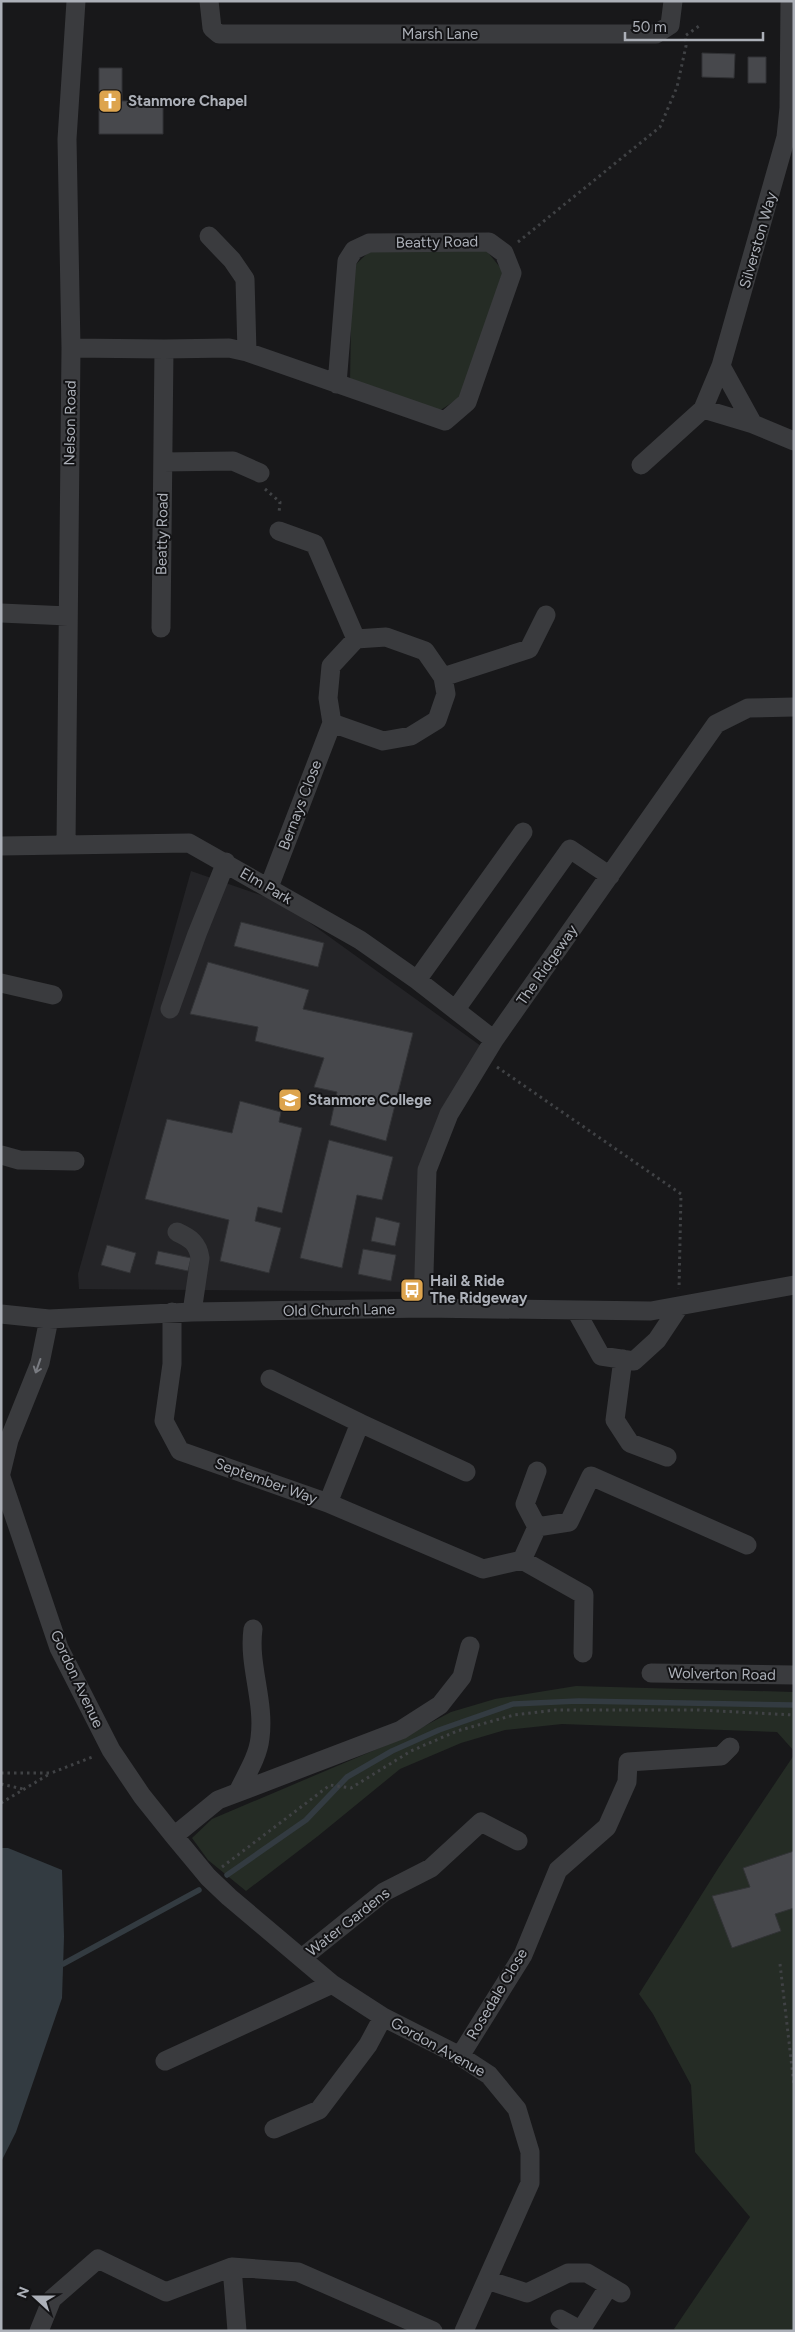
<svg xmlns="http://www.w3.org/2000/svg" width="795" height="2332" viewBox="0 0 795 2332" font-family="Figtree,sans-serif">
	<rect width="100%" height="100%" fill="#18181a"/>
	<!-- built -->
	<path fill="#242427" d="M191 871 281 902 481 1046 424 1155 416 1292 79 1289 78 1274Z"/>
	<!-- green -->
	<path fill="#252c25" d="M371 250H486L503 271 464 395 439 411 350 382 352 268Z
		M576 1686 794 1692V1751L777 1732 562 1724 505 1730 461 1743 400 1769 318 1836 246 1891 208 1860 192 1838 212 1819 396 1741 451 1712 495 1699Z
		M794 1755V2331H677L674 2329 750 2217 695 2152 691 2085 653 2014 639 1994 719 1867Z"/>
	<!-- water -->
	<path fill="#333b41" d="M1 1848H8L62 1870 64 1937 62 1998 16 2132 1 2162Z"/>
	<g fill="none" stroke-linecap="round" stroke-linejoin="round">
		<!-- stream -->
		<path stroke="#333b41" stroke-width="5.5" d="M227 1875 306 1820 347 1777 392 1751 439 1730 513 1704 578 1701 794 1705
			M63 1964 199 1890"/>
	</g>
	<!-- building -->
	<path fill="#47484c" stroke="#323336" d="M702 53 735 54 734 78 702 77Z
		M748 57H766V83H748Z
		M99 68H122V101H163V134H99Z
		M241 922 324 943 318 967 234 946Z
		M208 962 309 990 303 1009 413 1033 386 1141 330 1125 337 1092 314 1087 324 1058 255 1041 258 1027 190 1014Z
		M240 1101 281 1112 279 1122 302 1128 282 1213 258 1207 255 1221 281 1228 269 1273 220 1261 229 1220 145 1199 167 1119 232 1133Z
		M329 1140 393 1157 382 1200 357 1195 342 1268 300 1258Z
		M376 1217 400 1223 395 1246 371 1241Z
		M107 1245 136 1253 130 1273 101 1265Z
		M363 1249 396 1255 391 1281 358 1274Z
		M158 1251 191 1258 188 1271 155 1264Z
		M794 1851V1908L775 1914 781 1931 732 1948 712 1896 750 1887 743 1868Z"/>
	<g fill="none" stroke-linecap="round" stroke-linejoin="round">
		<!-- path -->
		<path stroke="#404245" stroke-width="3" stroke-dasharray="2.5 4" stroke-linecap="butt" d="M518 242 660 127 677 87 686 46 685 36 699 26
			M265 489 280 502 279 513
			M497 1067 681 1194 679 1289
			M1 1773H51L95 1756
			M1 1784 23 1789
			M1 1803 51 1773
			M222 1867 330 1785 351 1788 411 1751 457 1731 514 1715 555 1710H699L794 1715
			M780 1964 794 2085"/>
		<!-- minor -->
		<path stroke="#3a3b3e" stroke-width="19" d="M209 1 212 28 219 34H656L670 25 673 1
			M790 1 789 108 786 137 721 366 753 424 794 441
			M209 236 232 260 245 279 247 352
			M71 348 164 349
			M703 409 721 366
			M163 462 233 461 260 473
			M641 465 703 409 753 424
			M279 531 315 544 356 639
			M1 613 68 616
			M161 628 164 349 229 348 247 352 445 421 467 402 512 273 504 253 489 242 369 243 354 250 347 261 337 384
			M386 637 425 651 443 677 446 694 437 720 411 736 383 741 332 723 328 698 331 666 356 639Z
			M443 677 529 649 546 615
			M66 845 71 348 67 139 76 1
			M1 846 189 843 360 940 417 980 494 1040
			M269 887 332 723
			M417 980 523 832
			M1 983 53 995
			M170 1009 197 934 226 862
			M456 1009 570 849 610 876
			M1 1155 19 1160 75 1161
			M177 1232C190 1238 198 1243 200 1258L192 1312
			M423 1308 427 1170 449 1114 494 1040 716 724 748 708 794 707
			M576 1311 601 1356 634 1361 657 1340 679 1307
			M172 1312V1364L164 1421 180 1451 328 1503 483 1569 522 1560 584 1595 583 1653
			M1 1314 49 1319 192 1312 423 1308 651 1311 794 1285
			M623 1359 615 1420 630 1443 667 1457
			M270 1379 360 1423
			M1 1473 9 1440 40 1363 49 1319
			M1 1477 59 1648 111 1750 142 1796 174 1836 208 1877 229 1897 332 1984 383 2017 460 2056 489 2075 517 2109 530 2152V2183L464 2331
			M328 1503 360 1423 466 1472
			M537 1527 569 1522 591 1476 747 1545
			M522 1560 537 1527 525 1504 537 1471
			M651 1673 794 1675
			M238 1792C246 1775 258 1757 260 1738 265 1701 248 1665 253 1629
			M174 1836 218 1800 401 1730 440 1705 462 1677 470 1646
			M302 1958 384 1892 431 1868 481 1822 518 1841
			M460 2056 523 1955 558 1870 607 1827 627 1782 628 1762 721 1756 730 1747
			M165 2061 332 1984
			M274 2129 319 2110 368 2045 383 2017
			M232 2267 237 2331
			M487 2280 527 2293 568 2273H587L621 2293
			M560 2319 582 2331
			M581 2330 609 2286
			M39 2331 52 2299 98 2259 166 2292 232 2267 298 2272 433 2331"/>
	</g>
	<!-- one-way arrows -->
	<defs><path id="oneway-shaft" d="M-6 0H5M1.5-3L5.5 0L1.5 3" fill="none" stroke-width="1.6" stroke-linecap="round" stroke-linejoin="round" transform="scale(1.25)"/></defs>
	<use stroke="#797b81" href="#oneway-shaft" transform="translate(38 1366) rotate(109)"/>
	<!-- icons -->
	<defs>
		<g id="church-square" transform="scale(1.25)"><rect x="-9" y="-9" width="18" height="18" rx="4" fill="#dda44e" stroke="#131315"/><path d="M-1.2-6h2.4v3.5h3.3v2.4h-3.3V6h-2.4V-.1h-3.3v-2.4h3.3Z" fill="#fff"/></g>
		<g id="university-square" transform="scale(1.25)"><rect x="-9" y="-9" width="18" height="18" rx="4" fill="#dda44e" stroke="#131315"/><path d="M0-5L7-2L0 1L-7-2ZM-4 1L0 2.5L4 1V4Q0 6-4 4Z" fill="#fff"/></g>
		<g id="bus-square" transform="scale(1.25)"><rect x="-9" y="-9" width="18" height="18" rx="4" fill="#dda44e" stroke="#131315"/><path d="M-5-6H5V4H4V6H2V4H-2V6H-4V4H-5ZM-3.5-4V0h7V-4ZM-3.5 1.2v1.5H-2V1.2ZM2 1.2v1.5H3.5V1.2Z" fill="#fff"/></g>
	</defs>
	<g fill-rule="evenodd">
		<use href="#church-square" x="110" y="101"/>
		<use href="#university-square" x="290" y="1100"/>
		<use href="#bus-square" x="412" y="1290"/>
	</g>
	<g text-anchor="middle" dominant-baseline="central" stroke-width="4" stroke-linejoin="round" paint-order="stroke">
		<!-- street labels -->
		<g font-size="15" fill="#acb0b8" stroke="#131315">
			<text x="440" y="34">Marsh Lane</text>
			<text transform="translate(758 240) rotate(-74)">Silverston Way</text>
			<text transform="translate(437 242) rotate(-1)">Beatty Road</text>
			<text transform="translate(70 423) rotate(-89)">Nelson Road</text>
			<text transform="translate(162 534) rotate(-89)">Beatty Road</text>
			<text transform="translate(300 805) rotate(-69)">Bernays Close</text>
			<text transform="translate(266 886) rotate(30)">Elm Park</text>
			<text transform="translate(547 965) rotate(-55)">The Ridgeway</text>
			<text transform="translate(339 1310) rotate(-1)">Old Church Lane</text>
			<text transform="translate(266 1481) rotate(20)">September Way</text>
			<text transform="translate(722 1674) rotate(1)">Wolverton Road</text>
			<text transform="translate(77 1679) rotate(65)">Gordon Avenue</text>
			<text transform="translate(348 1922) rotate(-38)">Water Gardens</text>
			<text transform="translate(497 1994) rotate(-59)">Rosedale Close</text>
			<text transform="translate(438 2047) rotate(29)">Gordon Avenue</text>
		</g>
		<!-- poi labels -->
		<g font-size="15" font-weight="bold" fill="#acb0b8" stroke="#131315" text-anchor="start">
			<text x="128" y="101">Stanmore Chapel</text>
			<text x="308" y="1100">Stanmore College</text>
			<text x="430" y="1281">Hail &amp; Ride<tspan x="430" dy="17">The Ridgeway</tspan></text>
		</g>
	</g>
	<!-- border -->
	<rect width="795" height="2332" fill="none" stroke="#acb0b8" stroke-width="5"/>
	<!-- north arrow -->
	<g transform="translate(35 2297) rotate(291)" stroke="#131315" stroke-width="4" paint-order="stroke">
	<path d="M0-4L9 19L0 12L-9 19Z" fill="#acb0b8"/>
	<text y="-8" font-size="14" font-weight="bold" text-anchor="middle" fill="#acb0b8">N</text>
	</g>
	<!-- scale -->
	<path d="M625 32v8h138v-8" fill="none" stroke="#acb0b8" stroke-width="2.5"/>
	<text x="632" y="32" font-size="15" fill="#acb0b8" stroke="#131315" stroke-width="4" paint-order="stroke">50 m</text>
</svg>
